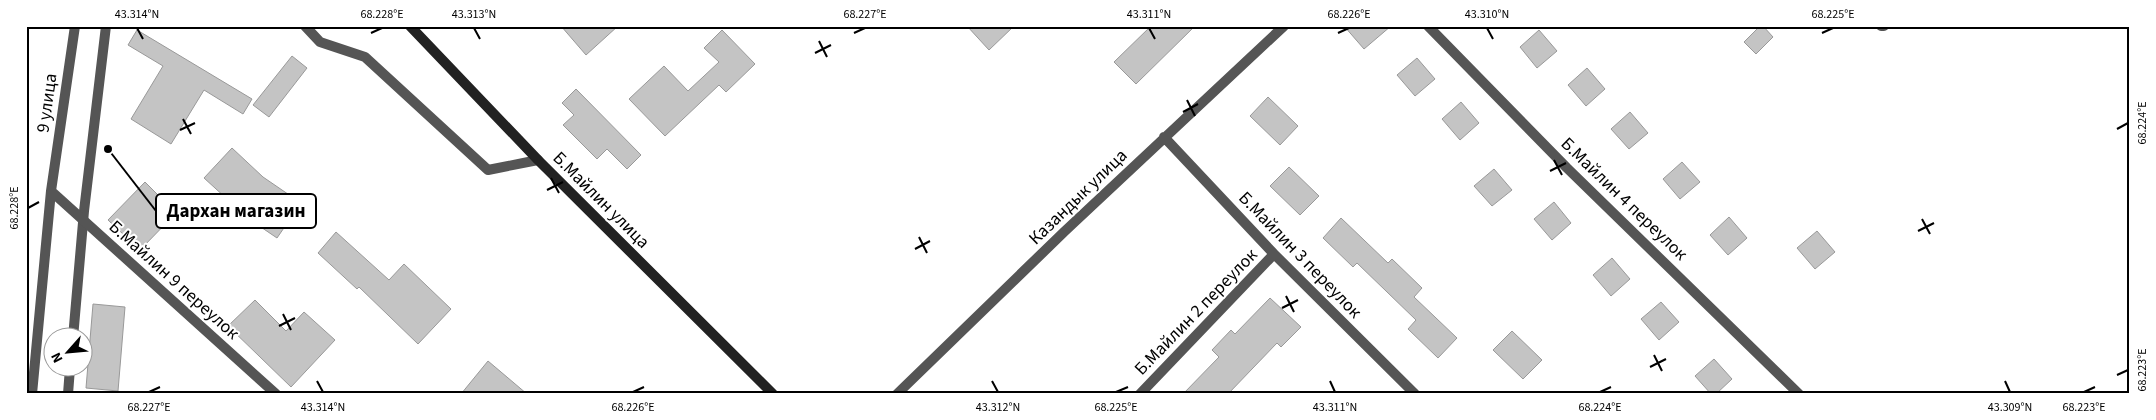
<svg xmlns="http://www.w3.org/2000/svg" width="2156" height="420" viewBox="0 0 2156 420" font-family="'Source Sans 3',sans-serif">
	<rect width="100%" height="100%" fill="#fff"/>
	<!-- building -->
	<path fill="#c4c4c4" stroke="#999" d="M561 26H618L586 55Z
		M967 26H1014L989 50Z
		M1151 26H1195L1136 84 1114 62Z
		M1344 26H1391L1364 49Z
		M1760 26H1763L1773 37 1756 54 1744 42Z
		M137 30 252 99 243 114 204 90 171 144 131 119 163 66 128 45Z
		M722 30 755 64 726 92 719 85 665 136 629 99 664 66 688 91 719 62 704 48Z
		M1539 30 1557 51 1537 68 1520 47Z
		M292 56 307 68 269 117 253 105Z
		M1417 58 1435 79 1415 96 1397 75Z
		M1587 68 1605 89 1586 106 1568 85Z
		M576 89 641 155 627 169 607 149 597 159 563 125 574 115 562 103Z
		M1268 97 1298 126 1280 145 1250 116Z
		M1461 102 1479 123 1460 140 1442 119Z
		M1630 112 1648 133 1629 149 1611 129Z
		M232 148 263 177 301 203 277 238 249 219 204 178Z
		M1682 162 1700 182 1680 199 1663 179Z
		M1289 167 1319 196 1300 215 1270 186Z
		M1494 169 1512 190 1492 206 1474 186Z
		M145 182 176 213 140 250 108 220Z
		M1554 202 1571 223 1552 240 1534 219Z
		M1729 217 1747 238 1728 255 1710 235Z
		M1341 218 1388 263 1392 259 1422 288 1414 297 1457 338 1438 358 1408 329 1416 320 1357 263 1353 267 1323 238Z
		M1817 231 1835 252 1815 269 1797 248Z
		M336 232 389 280 404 264 451 309 418 344 359 287 357 289 318 253Z
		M1612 258 1630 279 1611 296 1593 275Z
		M1270 298 1301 327 1281 347 1277 343 1228 394H1183L1219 357 1212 350 1231 330 1235 334Z
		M255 300 286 331 304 312 335 340 291 387 228 326Z
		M1661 302 1679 322 1659 340 1641 319Z
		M93 304 125 307 118 391 86 388Z
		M1512 331 1542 360 1523 379 1493 350Z
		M1714 359 1732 379 1716 394H1711L1695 376Z
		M488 361 527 394H461Z"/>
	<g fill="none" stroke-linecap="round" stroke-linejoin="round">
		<!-- lane -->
		<path stroke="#555" stroke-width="10" d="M305 26 320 42 365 57 488 170 538 160
			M73 338 84 211 106 26
			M68 394 70 368"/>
		<!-- street -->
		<path stroke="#555" stroke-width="10" d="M1428 26 1567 168 1799 394
			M1881 26H1884
			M1164 137 1274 254 1415 394
			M51 191 276 394
			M32 394 51 191 75 26
			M897 394 1065 231 1284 26
			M1140 394 1274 254"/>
		<!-- secondary -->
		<path stroke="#222" stroke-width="10" d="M410 26 538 160 773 394"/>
	</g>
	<!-- ticks -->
	<path fill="none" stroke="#000" stroke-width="2" d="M137 28 143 39M474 28 480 39M1149 28 1155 39M1487 28 1493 39M371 33 382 28M854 33 865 28M1338 33 1349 28M1822 33 1833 28M819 41 827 57M815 53 831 45M1187 100 1195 116M1183 112 1198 104M183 119 191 134M2117 129 2128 123M180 130 195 123M1554 160 1562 175M1550 171 1566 163M551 178 559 193M547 190 563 182M28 208 39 202M1922 219 1930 234M1918 231 1934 223M919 237 927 253M915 249 930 241M1286 296 1294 312M1282 308 1298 300M283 314 291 330M279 326 295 318M1654 355 1662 371M1650 367 1666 359M2117 375 2128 370M317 381 323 392M992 381 998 392M1330 381 1335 392M2005 381 2010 392M149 392 160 387M633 392 644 387M1116 392 1128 387M1600 392 1611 387M2084 392 2095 387"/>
	<g text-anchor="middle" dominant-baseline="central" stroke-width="4" stroke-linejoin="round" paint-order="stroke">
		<!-- street labels -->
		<g font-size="18" fill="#000" stroke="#fff">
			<text transform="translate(47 103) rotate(-82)">9 улица</text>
			<text transform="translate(1078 197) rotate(-44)">Казандык улица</text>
			<text transform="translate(1624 199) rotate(44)">Б.Майлин 4 переулок</text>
			<text transform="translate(601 200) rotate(45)">Б.Майлин улица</text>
			<text transform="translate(1300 255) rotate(46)">Б.Майлин 3 переулок</text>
			<text transform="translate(174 280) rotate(42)">Б.Майлин 9 переулок</text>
			<text transform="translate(1196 312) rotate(-46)">Б.Майлин 2 переулок</text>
		</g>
	</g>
	<!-- callouts -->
	<path fill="none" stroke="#000" stroke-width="2" d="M108 149L156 211"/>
	<circle fill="#000" stroke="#fff" stroke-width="2" cx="108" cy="149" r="5"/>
	<rect fill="#fff" stroke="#000" stroke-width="2" x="156" y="194" width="160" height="34" rx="5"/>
	<g font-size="19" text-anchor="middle" font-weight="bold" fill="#000">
		<text x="236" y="217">Дархан магазин</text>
	</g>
	<!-- border -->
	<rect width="2156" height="420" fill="none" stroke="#ffffff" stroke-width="55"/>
	<!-- north arrow -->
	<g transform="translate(68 352) rotate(243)"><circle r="24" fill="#ffffff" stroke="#999999"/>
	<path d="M0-4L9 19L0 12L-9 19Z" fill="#000000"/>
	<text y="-8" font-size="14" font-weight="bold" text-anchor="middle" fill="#000000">N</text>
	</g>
	<rect x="28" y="28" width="2100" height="364" fill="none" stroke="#000" stroke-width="2"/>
	<g font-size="12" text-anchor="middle" fill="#000">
		<text x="137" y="18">43.314°N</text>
		<text x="382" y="18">68.228°E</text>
		<text x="474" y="18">43.313°N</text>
		<text x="865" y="18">68.227°E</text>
		<text x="1149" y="18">43.311°N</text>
		<text x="1349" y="18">68.226°E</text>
		<text x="1487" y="18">43.310°N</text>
		<text x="1833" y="18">68.225°E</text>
		<text transform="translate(2142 123) rotate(-90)" y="4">68.224°E</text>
		<text transform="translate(14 208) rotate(-90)" y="4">68.228°E</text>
		<text transform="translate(2142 370) rotate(-90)" y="4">68.223°E</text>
		<text x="149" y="411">68.227°E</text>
		<text x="323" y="411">43.314°N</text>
		<text x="633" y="411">68.226°E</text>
		<text x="998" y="411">43.312°N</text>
		<text x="1116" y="411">68.225°E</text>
		<text x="1335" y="411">43.311°N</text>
		<text x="1600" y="411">68.224°E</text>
		<text x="2010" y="411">43.309°N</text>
		<text x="2084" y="411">68.223°E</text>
	</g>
</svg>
